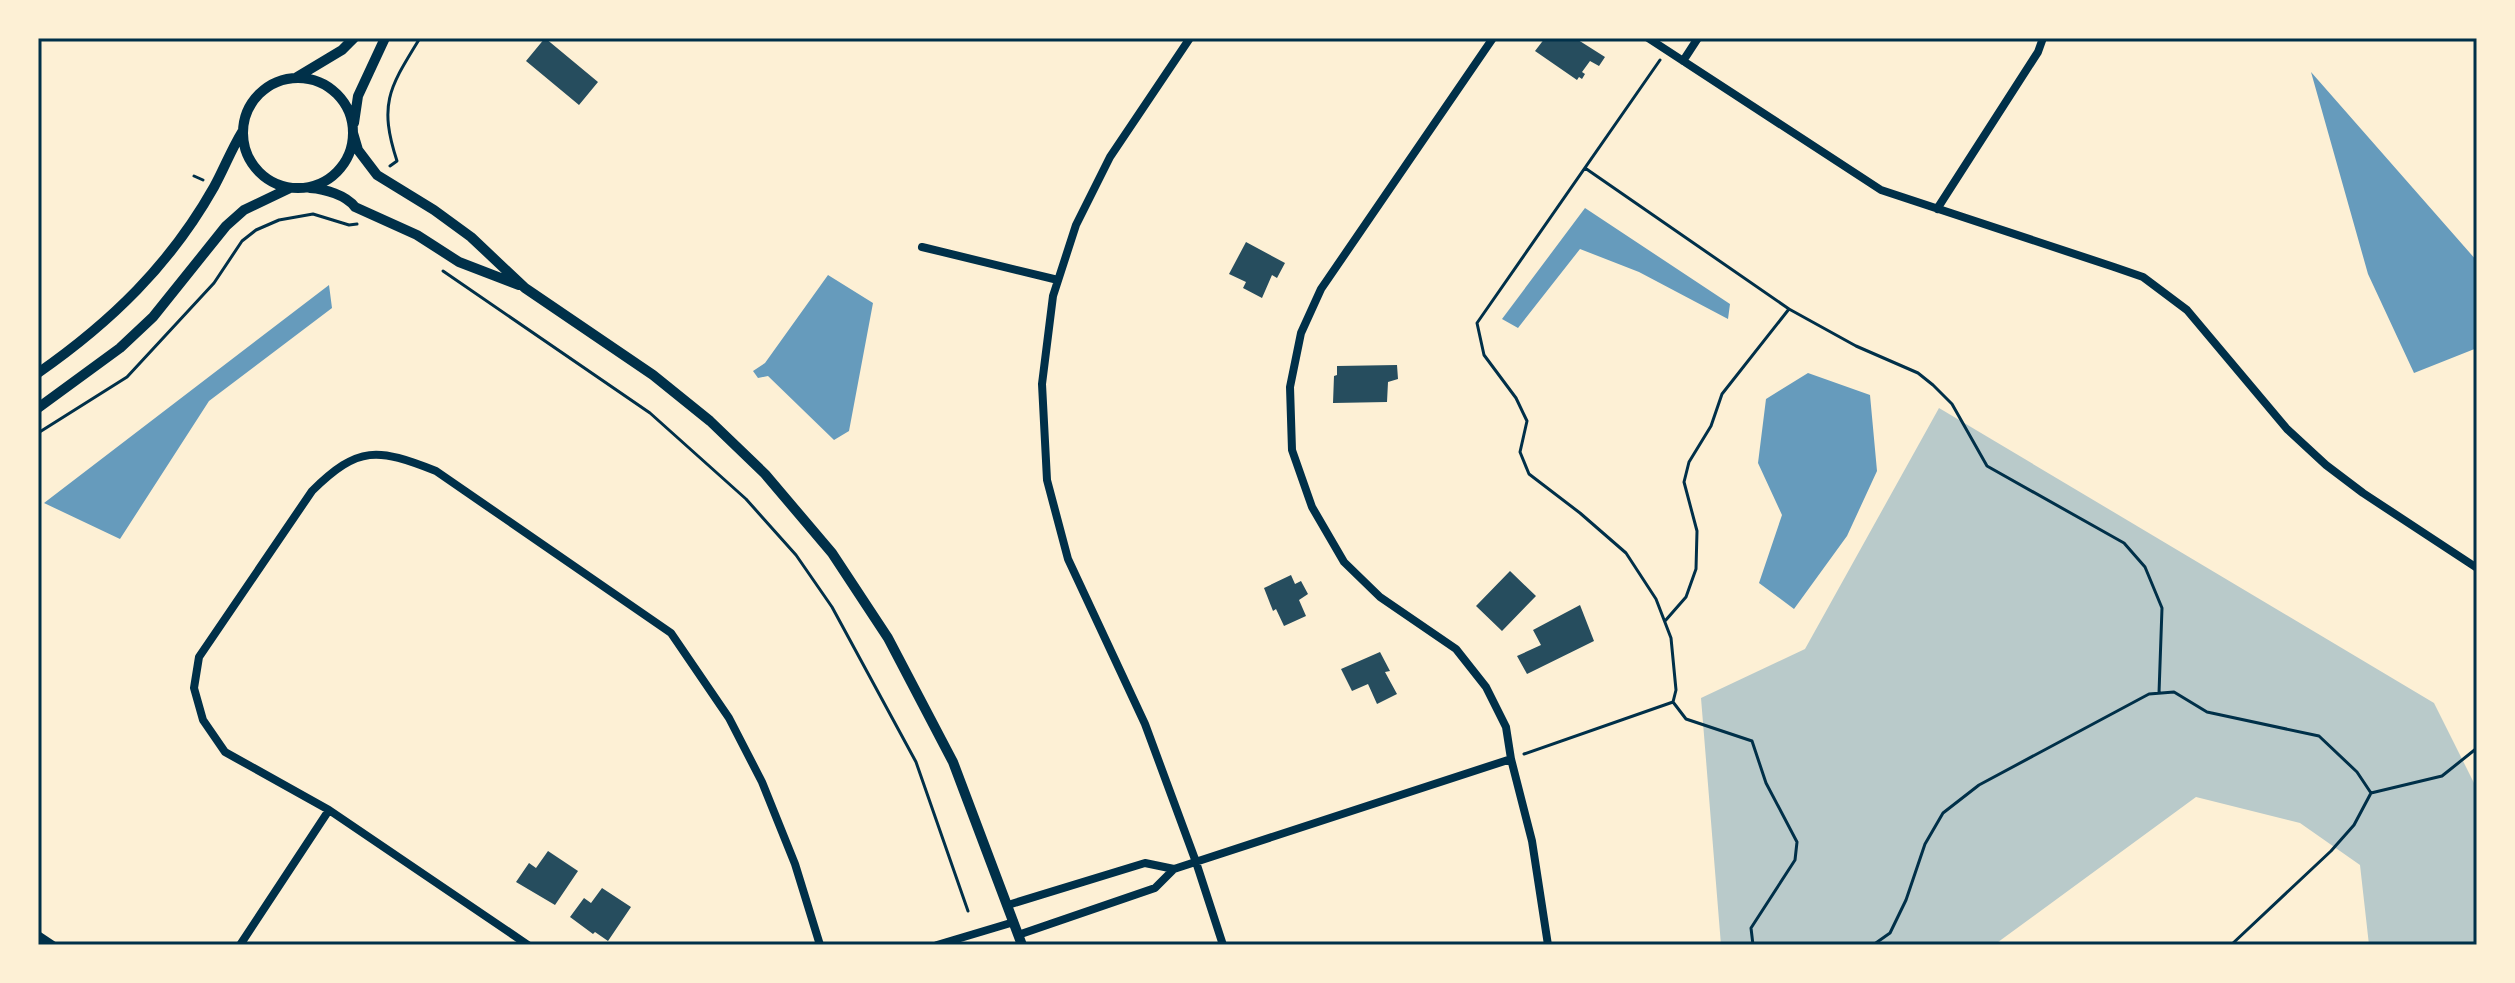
<svg xmlns="http://www.w3.org/2000/svg" width="2515" height="983" viewBox="0 0 2515 983" font-family="Karla,sans-serif">
	<rect width="100%" height="100%" fill="#fdf0d5"/>
	<!-- green -->
	<path fill="#b9caca" d="M1939 408 2434 703 2477 789V945H2369L2360 865 2300 823 2196 797 1994 945H1721L1701 698 1805 649Z"/>
	<!-- water -->
	<path fill="#669bbc" d="M2311 72 2477 261V348L2414 373 2368 274Z
		M1585 208 1730 304 1728 319 1639 272 1580 249 1518 328 1502 319Z
		M828 275 873 303 849 431 834 440 768 376 758 378 753 371 765 363Z
		M329 285 332 308 209 401 120 539 44 503Z
		M1808 373 1870 395 1877 471 1847 536 1794 609 1759 583 1782 515 1758 463 1766 399Z"/>
	<!-- building -->
	<path fill="#264d5e" d="M545 38 598 82 579 105 526 61Z
		M1545 38 1554 41 1556 38H1575L1605 57 1599 66 1590 61 1582 72 1585 74 1582 79 1579 77 1577 80 1535 51Z
		M1246 242 1285 263 1277 278 1272 275 1262 298 1243 288 1246 282 1229 274Z
		M1397 365 1398 379 1388 382 1387 402 1333 403 1334 376 1337 375V366Z
		M1510 571 1536 596 1502 631 1476 606Z
		M1291 575 1295 584 1301 581 1308 594 1299 600 1306 616 1284 626 1276 609 1273 611 1264 588Z
		M1580 605 1594 641 1527 674 1517 656 1541 645 1533 630Z
		M1380 652 1390 671 1385 672 1397 694 1377 704 1368 684 1352 691 1341 669Z
		M548 851 578 871 555 905 516 882 529 863 536 868Z
		M602 888 631 907 608 941 595 932 593 934 570 917 584 898 591 903Z"/>
	<g fill="none" stroke-linecap="round" stroke-linejoin="round">
		<!-- path -->
		<path stroke="#003049" stroke-width="3" d="M390 166 397 161C378 103 390 87 420 38
			M1585 168 1789 309 1856 346 1918 373 1933 385 1952 404 1987 466 2124 543 2145 567 2162 608 2159 693
			M194 176 203 180
			M443 271 650 413 746 499 796 555 832 607 916 762 968 911
			M38 433 127 377 214 283 242 241 256 230 279 220 313 214 349 225 357 224
			M1665 621 1686 597 1696 569 1697 531 1684 482 1689 462 1711 426 1722 394 1789 309
			M1673 702 1686 719 1752 741 1766 783 1797 842 1795 860 1751 928 1753 945
			M1524 754 1673 702 1676 690 1671 638 1656 599 1626 553 1580 513 1529 474 1520 452 1527 421 1516 398 1484 355 1477 323 1660 60
			M1873 945 1890 933 1906 900 1925 844 1943 813 1979 785 2149 694 2174 692 2207 712 2319 736 2357 772 2371 793
			M2231 945 2331 851 2354 825 2371 793 2442 776 2477 748"/>
		<!-- minor -->
		<path stroke="#003049" stroke-width="8" d="M1190 38 1110 157 1076 225 1053 296 1042 384 1047 480 1068 559 1145 724 1196 862 1223 945
			M1493 38 1321 289 1301 333 1290 387 1292 450 1312 507 1344 562 1380 597 1456 649 1486 687 1506 727 1511 759 1532 841 1548 945
			M1648 38 1881 190 2114 267 2143 277 2187 310 2287 429 2326 465 2363 493 2477 568
			M1683 61 1698 38
			M1937 209 2038 52 2043 38
			M922 247 1058 280
			M1008 905 1145 863 1174 869
			M38 935 53 945
			M1018 935 1155 888 1174 869 1511 759
			M240 945 329 810
			M528 945 329 810 225 752 203 720 194 688 199 657 312 491C359 445 377 448 436 471L671 633 729 718 762 782 795 864 820 945
			M937 945 1014 922"/>
		<!-- tertiary -->
		<path stroke="#003049" stroke-width="10" d="M297 77 342 50 354 38
			M243 133a55 55 0 1 1 110 0a55 55 0 1 1-110 0Z
			M354 123 358 96 385 38
			M353 133 358 150 377 175 434 210 471 237 525 288 653 375 710 421 765 474 832 553 888 638 953 762 1022 945
			M310 188C325 189 346 195 355 207L417 235 459 262 519 285
			M38 373C111 322 170 265 214 187 224 169 231 150 242 132
			M38 408 120 348 153 317 226 226 244 210 290 188"/>
	</g>
	<!-- border -->
	<rect width="2515" height="983" fill="none" stroke="#fdf0d5" stroke-width="80"/>
	<rect x="40" y="40" width="2435" height="903" fill="none" stroke="#003049" stroke-width="3"/>
</svg>
